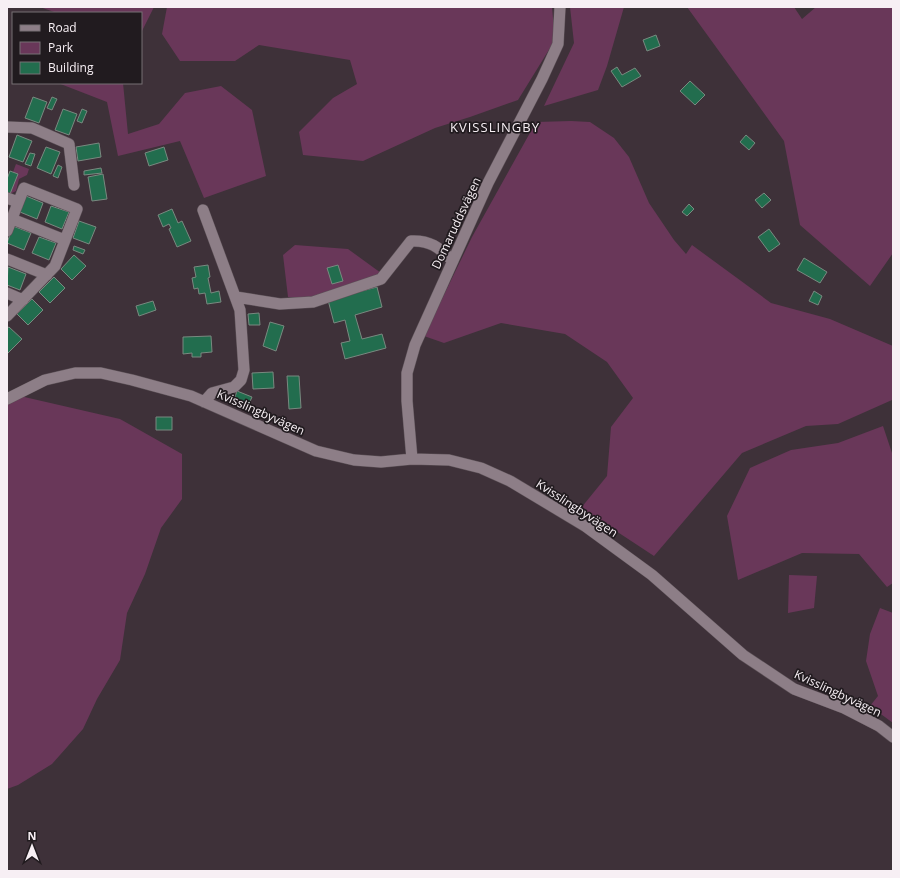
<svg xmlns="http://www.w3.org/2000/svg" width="900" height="878" viewBox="0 0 900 878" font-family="'Open Sans',sans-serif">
	<rect width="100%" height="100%" fill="#3e3139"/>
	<!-- green -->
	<path fill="#693759" d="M40 7H154L141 33V13H57Z
		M167 7H552L555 40 518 100 470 117 435 128 363 161 303 155 299 132 333 98 357 84 350 60 259 45 235 61H180L162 34Z
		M570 7H624L607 66 598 90 544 106 574 43Z
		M687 7H794L802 19 816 7H893V253L870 286 800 225 784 141Z
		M58 83H123L128 134 159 124 185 93 221 86 252 110 266 176 204 198 180 141 118 156 107 102Z
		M571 121 590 122 614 138 629 157 649 203 674 240 686 254 692 245 771 303 830 319 893 346V398L892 400 838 424 806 426 742 453 654 556 581 508 607 476 611 427 633 398 607 362 565 334 501 323 444 343 424 336 472 237 536 122Z
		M16 164 29 169 27 175 19 179 16 191 10 194 7 188Z
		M295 245 348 249 381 273 375 279 312 299 288 297 283 255Z
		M20 396 120 419 182 454V499L161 528 145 574 127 613 120 660 97 699 83 729 52 764 18 785 7 789V403Z
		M883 426 893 456V583L887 587 859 554 802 553 738 580 727 516 750 468 791 450 838 443Z
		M789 575 817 576 814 608 788 613Z
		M880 608 893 613V723L870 706 878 696 866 661 870 634Z"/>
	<!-- building -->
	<path fill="#226d4e" stroke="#798980" d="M656 35 660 46 647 51 643 40Z
		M617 67 622 75 635 68 641 76 622 87 611 71Z
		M690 81 705 95 695 105 680 91Z
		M33 97 47 102 39 123 25 118Z
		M52 97 57 99 52 110 47 108Z
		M63 109 77 114 69 135 55 130Z
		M82 109 87 111 82 123 77 121Z
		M17 135 32 141 23 162 9 157Z
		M746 135 755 143 749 150 740 142Z
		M99 143 101 157 78 161 76 147Z
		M46 147 60 152 51 174 37 168Z
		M164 147 168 160 149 166 145 153Z
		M30 153 35 154 31 166 25 164Z
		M58 165 62 167 58 178 53 176Z
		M101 168 102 173 84 175V171Z
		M10 171 18 174 10 194 7 193V179Z
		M103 174 107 199 92 201 88 177Z
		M764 193 771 200 762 208 755 200Z
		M26 196 43 203 37 219 20 212Z
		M689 204 694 209 687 216 682 212Z
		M51 206 69 212 62 229 45 222Z
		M172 209 178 223 182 221 191 241 177 247 169 229 171 228 169 224 163 227 158 215Z
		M79 221 96 227 89 244 73 238Z
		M13 226 31 233 24 250 7 243Z
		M769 229 780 244 769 252 758 237Z
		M39 237 56 243 49 260 32 253Z
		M74 246 85 250 83 254 73 250Z
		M74 255 86 266 72 280 61 269Z
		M804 258 827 272 820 283 797 270Z
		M208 265 210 277 208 278 211 293 219 291 221 302 207 304 205 293 199 294 198 288 194 289 192 278 196 277 194 267Z
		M338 265 343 281 332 284 327 268Z
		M8 267 26 274 20 290 7 285Z
		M54 277 65 288 50 303 39 292Z
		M377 287 382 307 355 315 362 339 382 334 386 348 345 359 341 343 350 341 345 320 334 323 328 300Z
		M814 291 822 296 818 305 809 301Z
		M32 299 43 310 28 325 17 314Z
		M153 301 156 310 139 316 136 306Z
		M259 313 260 325H249L248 314Z
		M270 322 284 326 276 351 263 346Z
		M9 327 22 339 7 354V328Z
		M211 336 212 352 201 353V357H192V353L183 354V337Z
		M273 372 274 388 253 389 252 373Z
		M287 376H299L301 408 289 409Z
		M237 391 252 397 248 406 234 400Z
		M156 417H172V430H156Z"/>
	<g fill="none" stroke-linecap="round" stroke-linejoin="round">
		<!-- minor casing -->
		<g stroke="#5c5157" stroke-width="12">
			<path id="minor" d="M7 127 32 128 69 144 74 185
				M7 198 18 202
				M203 210 240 310 244 370 241 380 234 387 212 393 204 402
				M12 219 65 240
				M7 231 24 188 77 209 55 266 7 316
				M7 259 47 275
				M7 293 23 300
				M236 297 280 304 313 302 381 279 411 241C431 240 439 248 453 261
				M7 399 45 380 75 373H101L132 380 191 396 316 451 354 460 381 462 412 459 449 460 481 468 510 481 585 526 652 575 743 655 794 689 844 708 879 726 893 737
				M412 459 407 401V373L415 345 488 183 542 79 558 44 560 7"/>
		</g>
		<!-- minor -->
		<use href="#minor" stroke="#8d7e87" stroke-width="11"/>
	</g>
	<g text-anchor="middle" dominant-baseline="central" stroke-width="3.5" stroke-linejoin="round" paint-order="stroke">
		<!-- street labels -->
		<g font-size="12" fill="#f7eff4" stroke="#211b1f">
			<text transform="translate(456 223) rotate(-65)">Domaruddsvägen</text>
			<text transform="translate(261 412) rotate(24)">Kvisslingbyvägen</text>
			<text transform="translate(577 508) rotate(33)">Kvisslingbyvägen</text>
			<text transform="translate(838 693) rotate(25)">Kvisslingbyvägen</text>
		</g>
		<!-- neighbourhood labels -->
		<g font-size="13" letter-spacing="1" fill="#f7eff4" stroke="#211b1f">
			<text x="495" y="127">KVISSLINGBY</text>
		</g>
	</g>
	<!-- border -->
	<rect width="900" height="878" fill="none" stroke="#f7eff4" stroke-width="16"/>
	<!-- legend -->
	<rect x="12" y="12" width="130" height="72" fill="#211b1f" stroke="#777074"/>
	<rect x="20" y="25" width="20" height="6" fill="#8d7e87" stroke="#777074"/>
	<text x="48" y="32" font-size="12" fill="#f7eff4">Road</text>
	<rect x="20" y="42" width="20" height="12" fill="#693759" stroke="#777074"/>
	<text x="48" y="52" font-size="12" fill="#f7eff4">Park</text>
	<rect x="20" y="62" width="20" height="12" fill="#226d4e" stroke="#777074"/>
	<text x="48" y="72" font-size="12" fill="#f7eff4">Building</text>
	<!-- north arrow -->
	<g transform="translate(32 846)" stroke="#211b1f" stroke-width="3" paint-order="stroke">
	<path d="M0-3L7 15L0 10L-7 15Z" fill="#f7eff4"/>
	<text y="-6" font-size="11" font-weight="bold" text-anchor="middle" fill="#f7eff4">N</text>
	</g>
</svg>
